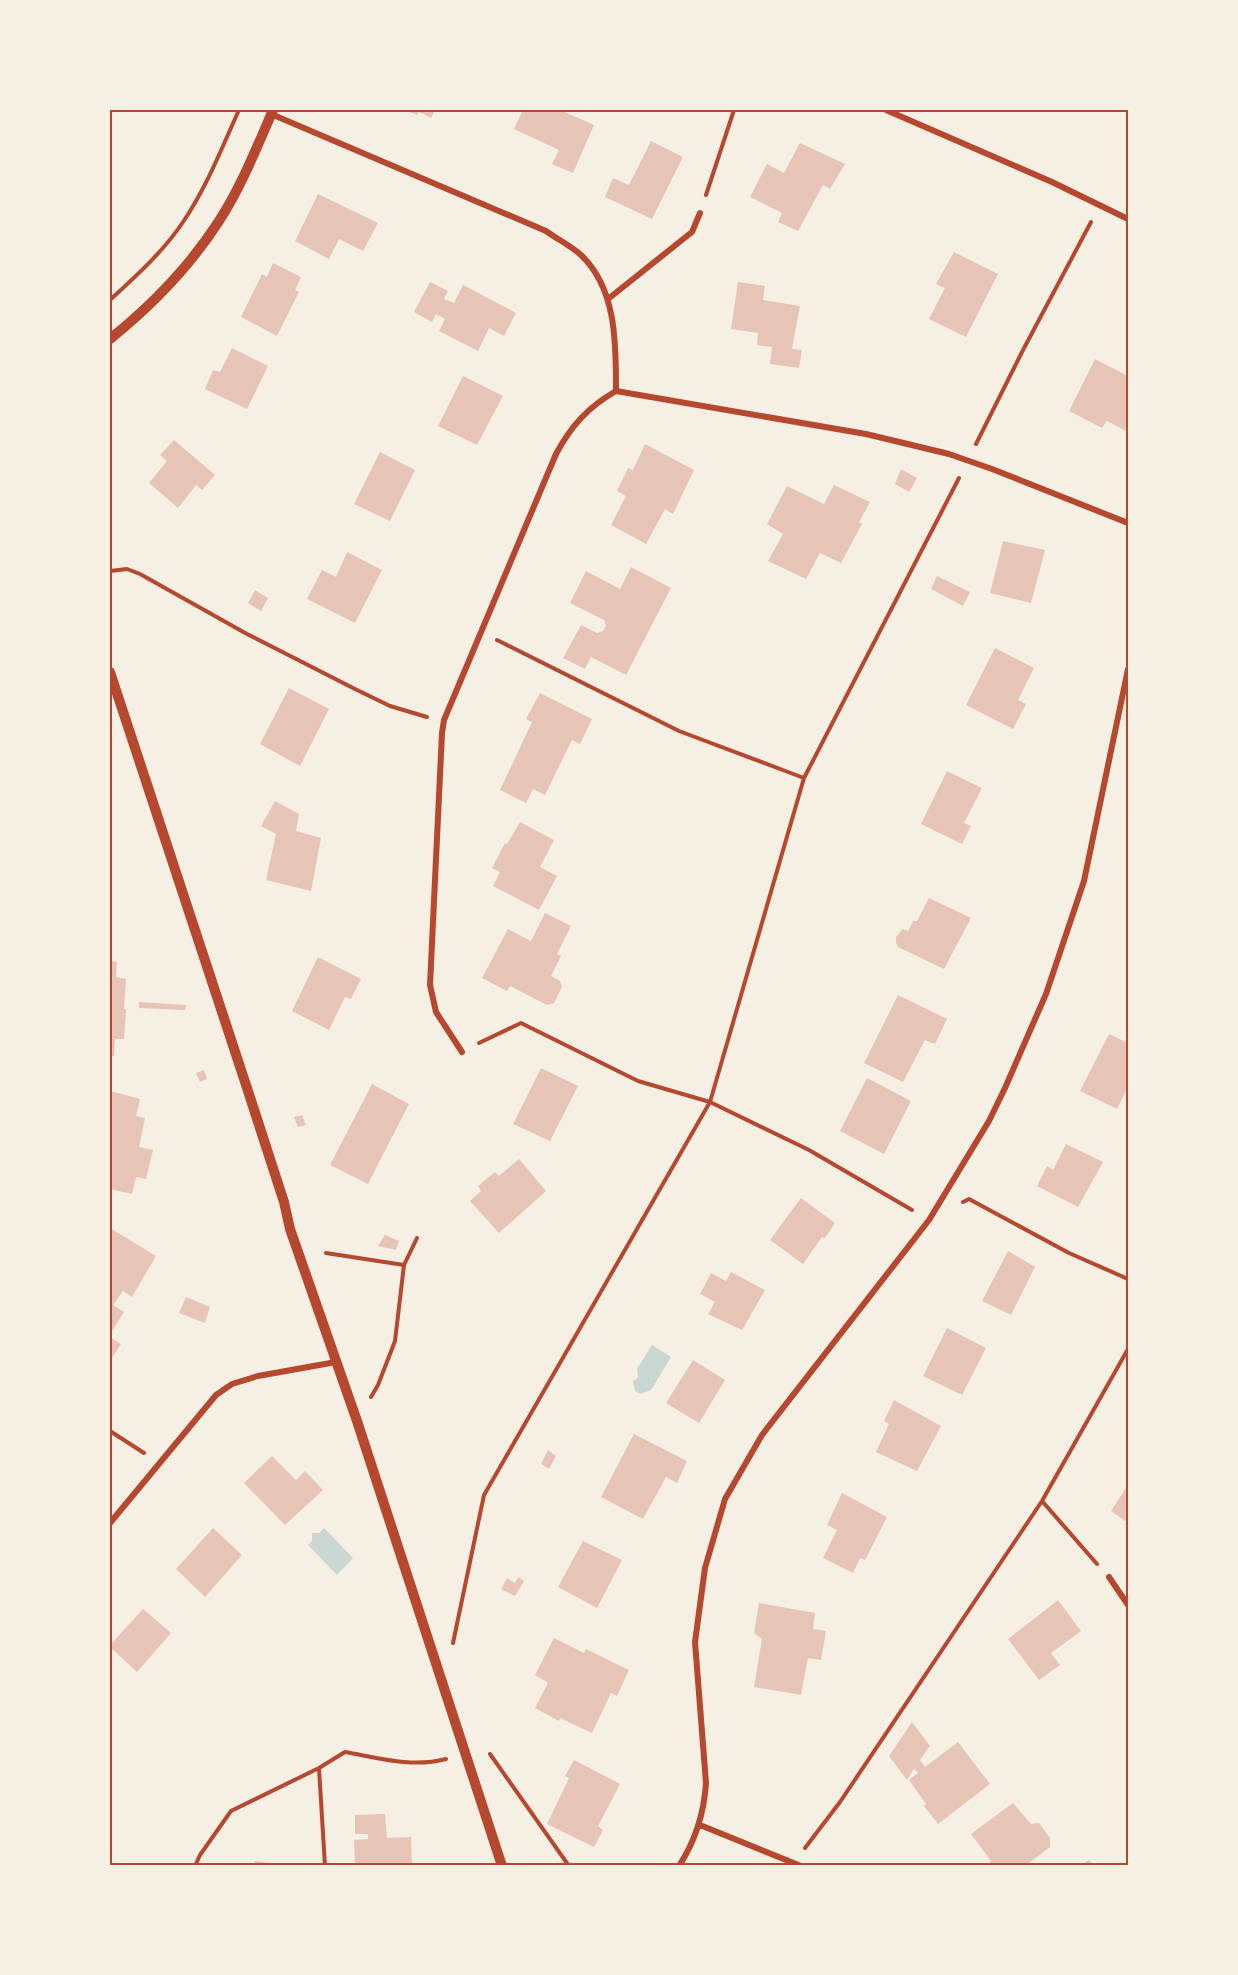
<svg xmlns="http://www.w3.org/2000/svg" width="1238" height="1975" viewBox="0 0 1238 1975" font-family="'Work Sans',sans-serif">
	<rect width="100%" height="100%" fill="#f6efe4"/>
	<!-- water -->
	<path fill="#c9d6d2" d="M652 1345 671 1357 651 1390 640 1394 635 1391 633 1381 638 1378 637 1369Z
		M324 1528 353 1558 337 1575 308 1545 312 1541V1533H319Z"/>
	<!-- building -->
	<path fill="#e6c5b7" d="M405 110H435L431 118 419 112 417 115Z
		M523 110H560L594 125 573 173 552 164 559 150 514 129Z
		M651 141 683 157 652 219 605 197 613 178 629 185Z
		M800 143 845 164 830 189 823 185 798 231 778 222 782 213 750 197 767 164 784 173Z
		M318 194 378 223 363 251 339 239 329 259 295 241Z
		M954 252 998 274 966 337 929 319 945 288 936 284Z
		M273 263 301 277 295 290 299 292 277 336 241 317 262 274 267 277Z
		M430 282 448 291 444 299 454 303 463 285 516 313 504 336 489 328 478 351 439 331 445 319 436 314 432 322 414 312Z
		M738 282 765 286 763 300 800 306 792 349 802 350 799 368 770 364 772 347 757 345 758 333 731 329Z
		M232 348 268 366 247 409 205 389 213 370 220 372Z
		M1095 359 1128 376 1126 384 1128 385V432L1107 421 1102 428 1069 411Z
		M463 376 503 396 477 445 438 426Z
		M174 440 215 475 202 490 196 485 178 508 149 483 167 461 160 455Z
		M645 444 694 470 673 514 665 509 646 544 611 525 626 496 617 491 628 468 633 470Z
		M380 452 415 470 390 521 354 504Z
		M901 469 917 478 909 492 895 484Z
		M834 485 870 502 859 522 862 524 841 563 820 553 806 579 768 561 783 534 767 524 787 486 824 504Z
		M1003 541 1045 550 1031 603 990 593Z
		M347 552 382 570 355 623 307 599 322 570 336 577Z
		M631 567 671 588 626 675 591 657 585 669 563 658 581 625 597 633 603 631 606 626 604 620 570 603 586 571 620 589Z
		M937 576 970 592 963 606 931 589Z
		M255 590 268 598 261 611 248 603Z
		M995 648 1034 668 1018 700 1026 704 1013 729 966 705Z
		M289 688 329 709 300 766 260 744Z
		M540 693 592 719 580 744 572 740 545 795 533 789 526 803 500 790 532 722 526 719Z
		M947 771 982 788 964 823 971 826 962 844 921 824Z
		M275 801 299 814 296 831 321 838 311 891 266 880 276 834 261 826Z
		M520 822 554 840 540 867 557 876 539 910 493 886 500 872 492 868 505 843 507 844Z
		M929 898 971 918 944 969 898 947 896 943V937L901 931 903 929 908 931 913 921H917Z
		M545 913 571 926 557 954 561 956 551 976 560 981 562 987 554 1003 547 1005 510 986 507 991 482 978 508 929 531 941Z
		M318 957 361 979 351 999 345 997 329 1030 292 1011Z
		M110 961 117 962 116 977 126 979 124 1009H126L124 1039H115L114 1056H110Z
		M898 995 947 1019 935 1044 925 1040 903 1082 864 1063Z
		M139 1002 186 1005 185 1010 139 1008Z
		M1109 1034 1128 1043V1087L1117 1109 1080 1091Z
		M541 1068 578 1086 550 1141 513 1124Z
		M204 1070 207 1079 200 1082 196 1073Z
		M867 1078 911 1101 884 1154 840 1131Z
		M372 1084 409 1104 368 1184 330 1165Z
		M110 1091 140 1099 136 1116 145 1118 139 1147 153 1150 146 1179 136 1177 132 1194 110 1189Z
		M302 1115 306 1125 298 1127 294 1117Z
		M1066 1144 1103 1162 1078 1207 1037 1186 1047 1166 1053 1170Z
		M519 1159 546 1191 499 1233 470 1201 481 1191 478 1186 495 1172 499 1176Z
		M801 1198 835 1223 825 1238 822 1237 803 1264 770 1240Z
		M110 1228 156 1256 132 1297 123 1291 113 1305 124 1312 110 1334Z
		M385 1235 399 1241 396 1250 378 1246Z
		M1008 1251 1035 1267 1011 1315 982 1301Z
		M731 1272 765 1290 742 1330 708 1314 715 1302 700 1294 711 1273 726 1281Z
		M186 1297 210 1307 205 1323 179 1313Z
		M947 1328 986 1348 962 1395 923 1376Z
		M110 1337 121 1344 110 1361Z
		M693 1360 725 1380 699 1423 666 1403Z
		M894 1400 941 1426 917 1471 876 1452 889 1424 884 1421Z
		M634 1434 687 1461 677 1483 666 1477 643 1519 601 1497Z
		M548 1450 556 1456 549 1469 541 1464Z
		M272 1456 296 1480 305 1471 323 1490 285 1525 244 1483Z
		M1128 1485V1523L1111 1511Z
		M842 1493 887 1517 865 1560 860 1558 853 1573 823 1558 837 1530 827 1525Z
		M213 1528 242 1555 205 1597 176 1569Z
		M583 1541 622 1560 597 1608 558 1587Z
		M518 1577 524 1581 515 1596 501 1589 507 1578 515 1583Z
		M1058 1600 1081 1631 1051 1653 1060 1665 1039 1680 1008 1639Z
		M759 1603 815 1613 813 1629 826 1631 821 1660 808 1658 801 1695 754 1687 762 1639 754 1633Z
		M143 1609 171 1633 137 1672 110 1647V1645Z
		M554 1638 584 1653 586 1649 629 1670 617 1696 611 1693 592 1733 560 1718 559 1721 535 1708 548 1683 535 1675Z
		M912 1722 930 1746 920 1760 925 1767 958 1742 990 1784 938 1824 924 1806 926 1804 909 1780 918 1773 914 1769 907 1780 889 1756Z
		M574 1760 620 1784 598 1826 603 1830 594 1847 547 1824 569 1778 565 1776Z
		M1013 1803 1031 1824 1039 1823 1050 1838V1847L1025 1866H991L990 1863 991 1861 971 1834Z
		M385 1814 387 1838 411 1837 412 1866H355L354 1840 368 1839V1834H355V1815Z
		M1089 1860 1094 1866H1081Z
		M255 1861 278 1864V1866H254Z"/>
	<g fill="none" stroke-linecap="round" stroke-linejoin="round">
		<!-- path -->
		<path stroke="#b5482f" stroke-width="4" d="M706 195 734 110
			M110 300C136 276 163 252 183 222 207 187 222 147 239 110
			M976 444 1023 350 1091 222
			M110 571 127 569 140 574 247 634 355 689 390 706 427 717
			M497 640 679 731 804 778
			M479 1043 521 1023 638 1081 710 1102 809 1150 912 1210
			M963 1202 969 1199 1069 1253 1128 1279
			M326 1253 404 1265 417 1238
			M371 1397 378 1385 395 1341 404 1265
			M110 1431 144 1453
			M1042 1501 1097 1564
			M453 1643 484 1495 710 1102 804 778 959 478
			M490 1754 569 1866
			M319 1768 325 1866
			M805 1848 840 1802 1042 1501 1128 1349
			M195 1866 200 1855 231 1811 319 1768 345 1752C379 1758 412 1768 446 1759"/>
		<!-- minor -->
		<path stroke="#b5482f" stroke-width="6" d="M886 110 1052 182 1128 219
			M271 114 546 231C557 239 571 246 581 255 617 289 616 345 616 391
			M608 299 692 232 700 213
			M616 391 866 434 949 454 992 469 1128 523
			M462 1052 436 1012 430 985 442 733 444 720 556 454C571 426 588 407 616 391
			M110 1523 216 1395 232 1384 258 1376 336 1362
			M1109 1577 1128 1605
			M700 1825 801 1866
			M679 1866C696 1840 704 1813 706 1783L695 1642 705 1568 725 1499 762 1435 929 1220 989 1121 1005 1088 1046 994 1084 881 1128 669"/>
		<!-- tertiary -->
		<path stroke="#b5482f" stroke-width="10" d="M110 339C151 306 190 266 219 221 241 187 257 147 273 110
			M110 672 247 1088 284 1202 290 1229 357 1421 502 1866"/>
	</g>
	<!-- border -->
	<rect width="1238" height="1975" fill="none" stroke="#f6efe4" stroke-width="222"/>
	<rect x="111" y="111" width="1016" height="1753" fill="none" stroke="#b5482f" stroke-width="2"/>
</svg>
